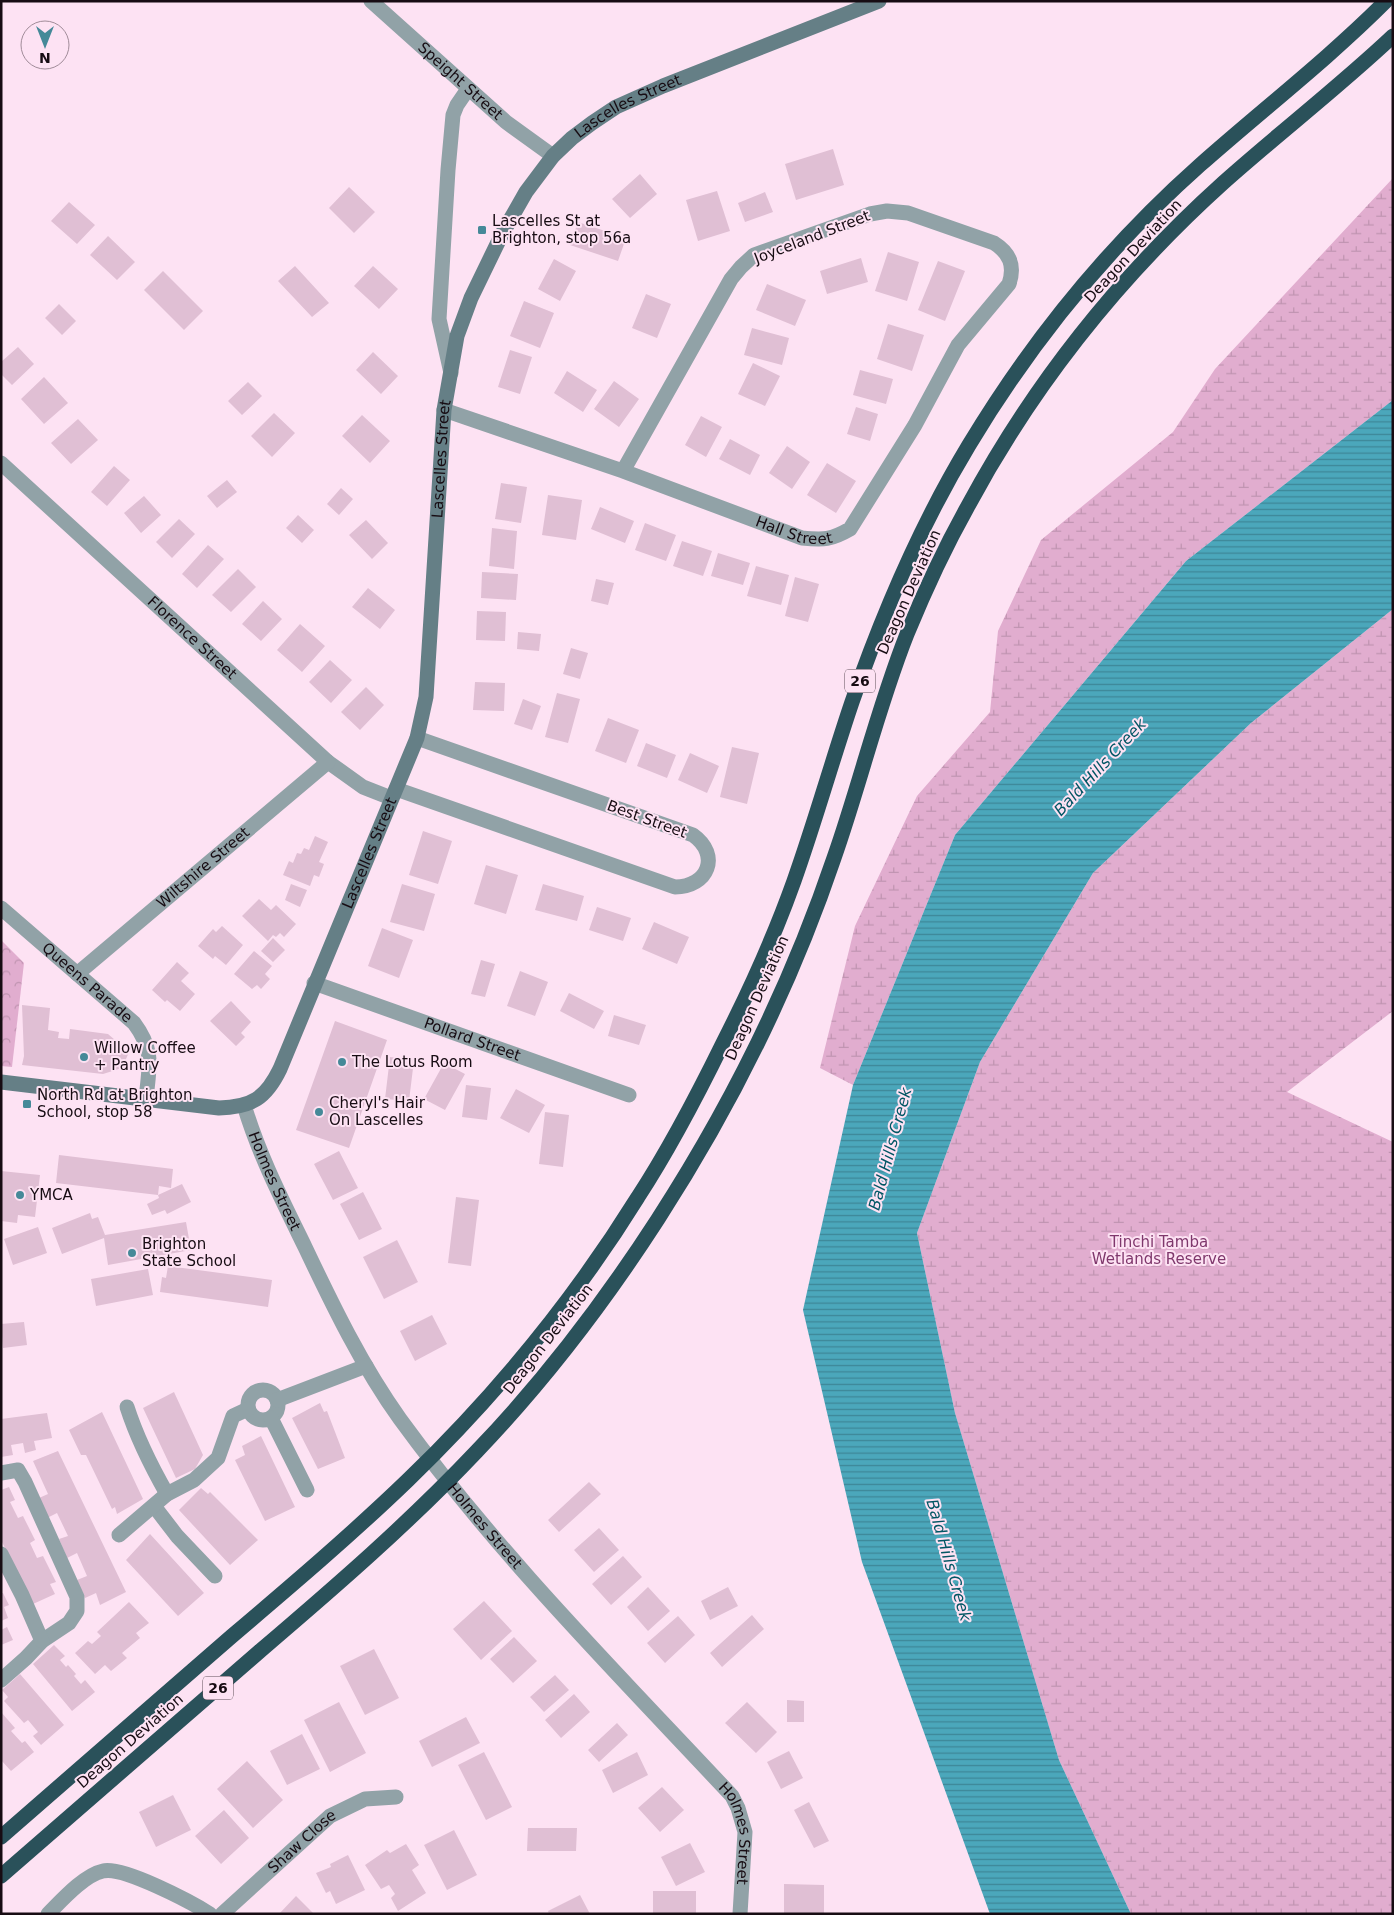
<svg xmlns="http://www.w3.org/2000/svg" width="1394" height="1915" viewBox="0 0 1394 1915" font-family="'DejaVu Sans',sans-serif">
	<defs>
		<pattern id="forest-crowns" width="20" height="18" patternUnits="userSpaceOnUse" patternTransform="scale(1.25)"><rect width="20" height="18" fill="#e1adcf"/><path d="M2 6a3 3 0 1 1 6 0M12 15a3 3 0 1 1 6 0" fill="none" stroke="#c094b1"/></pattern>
		<pattern id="wetland-marsh" width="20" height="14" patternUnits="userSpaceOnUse" patternTransform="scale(1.25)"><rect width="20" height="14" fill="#e1adcf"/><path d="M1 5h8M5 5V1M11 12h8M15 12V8" fill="none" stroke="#c094b1"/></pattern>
		<pattern id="water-rules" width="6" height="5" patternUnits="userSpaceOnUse" patternTransform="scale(1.25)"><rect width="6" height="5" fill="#4ba7bb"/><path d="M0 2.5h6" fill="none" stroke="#3d8697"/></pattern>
	</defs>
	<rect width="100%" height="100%" fill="#fde2f3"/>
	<!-- forest -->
	<path fill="url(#forest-crowns)" d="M1 940 24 963 12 1067 1 1066Z"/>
	<!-- wetland -->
	<path fill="url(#wetland-marsh)" d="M1393 178V400L1186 561 955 835 853 1085 820 1068 855 926 917 796 990 712 998 631 1041 540 1173 432 1215 369Z
		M1393 609V1011L1287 1092 1393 1142V1914H1131L1059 1760 955 1413 917 1233 980 1062 1093 873 1251 723Z"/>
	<!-- water -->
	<path fill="url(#water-rules)" d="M1393 400V609L1251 723 1093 873 980 1062 917 1233 955 1413 1059 1760 1131 1914H990L862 1562 803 1310 853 1085 955 835 1186 561Z"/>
	<!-- building -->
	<path fill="#e0bfd4" d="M833 149 844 185 796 200 785 164Z
		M640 174 657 194 630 218 612 199Z
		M349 187 375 212 354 233 329 208Z
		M717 191 730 231 698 241 686 200Z
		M765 192 773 212 745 222 738 203Z
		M69 202 95 225 77 244 51 221Z
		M578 222 626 238 618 261 570 245Z
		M108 236 135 262 117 280 90 255Z
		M888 252 919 262 907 301 875 291Z
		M861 258 868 282 827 294 820 271Z
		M554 259 576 271 560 301 538 289Z
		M938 261 965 271 945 321 918 310Z
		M295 266 329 303 312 317 278 281Z
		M373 266 398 289 379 309 354 286Z
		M163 271 203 311 184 330 144 290Z
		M767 284 806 300 795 326 756 310Z
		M646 294 671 304 657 338 632 328Z
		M524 301 554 313 540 348 510 336Z
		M59 304 76 321 62 335 45 318Z
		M888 324 924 335 912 371 877 359Z
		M752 328 789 338 782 365 744 355Z
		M18 347 34 364 12 385 1 374V362Z
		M510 350 532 357 520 394 498 387Z
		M373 352 398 376 381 394 356 370Z
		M753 363 780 376 765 406 738 394Z
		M860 370 893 379 886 404 853 395Z
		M567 371 597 390 583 412 554 393Z
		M44 377 68 403 44 424 21 399Z
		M614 381 639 399 619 427 594 409Z
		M248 382 262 396 242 415 228 401Z
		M856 407 878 414 870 441 847 434Z
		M274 413 295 433 272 457 251 436Z
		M362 415 390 441 370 463 342 436Z
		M701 416 722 427 706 457 685 445Z
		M78 419 98 440 71 464 51 443Z
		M730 439 760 455 750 475 719 459Z
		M787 446 810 462 792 489 769 473Z
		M827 463 856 481 836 513 807 495Z
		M114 466 130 480 107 506 91 492Z
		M227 480 237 492 217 508 207 496Z
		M501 483 527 487 521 523 495 519Z
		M341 488 353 499 339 515 327 504Z
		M548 495 582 500 576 540 542 535Z
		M144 496 161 515 141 533 124 513Z
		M600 507 634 521 625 543 591 529Z
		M298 515 314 530 302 543 286 528Z
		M179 519 195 534 172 558 156 542Z
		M366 520 388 543 372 559 349 535Z
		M645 523 676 535 666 561 635 550Z
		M492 528 517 531 514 569 489 566Z
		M682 541 712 551 703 576 673 566Z
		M208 545 224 559 197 588 182 574Z
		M718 553 750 563 743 585 711 576Z
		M756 566 789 575 781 605 747 596Z
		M238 569 256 587 231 612 212 595Z
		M482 572 518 574 516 600 481 598Z
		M795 577 819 584 808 622 785 616Z
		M596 579 614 583 608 605 591 601Z
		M368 588 395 610 380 629 352 607Z
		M263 601 282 619 261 641 242 624Z
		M477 611 506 612 505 641 476 640Z
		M300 624 325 646 302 672 277 650Z
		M518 632 541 634 539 651 517 649Z
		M571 648 588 653 580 679 563 674Z
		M330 660 352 680 331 703 309 682Z
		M475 682 505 683 504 711 473 710Z
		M366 687 384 705 360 730 341 712Z
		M557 693 580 699 568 743 545 737Z
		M523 699 541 706 532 730 514 724Z
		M608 718 639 730 626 763 595 751Z
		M646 743 676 755 667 778 637 766Z
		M732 747 759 753 747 804 720 797Z
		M690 753 719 766 707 793 678 780Z
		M423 831 452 841 438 884 409 875Z
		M315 836 328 842 319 862 324 864 319 877 314 875 310 886 283 875 289 861 293 863 297 853 301 854 304 848 309 850Z
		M486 865 518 875 506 914 474 904Z
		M291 884 307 890 300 907 285 900Z
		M402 884 435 894 424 931 390 922Z
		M543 884 584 896 577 921 535 910Z
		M259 899 271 910 276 905 296 924 284 937 280 933 276 937 273 935 268 941 242 916Z
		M597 907 631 918 623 941 589 930Z
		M654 922 689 937 677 964 642 949Z
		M222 926 243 945 226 965 215 956 213 959 198 946 213 929 216 932Z
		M382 928 413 940 399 978 368 966Z
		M273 938 285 950 273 962 261 951Z
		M254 951 272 966 265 974 270 979 261 989 257 985 252 989 234 974Z
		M481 960 495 964 485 997 471 994Z
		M177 962 189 973 181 981 195 994 180 1011 167 1000 165 1002 152 990Z
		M520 971 548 982 535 1016 507 1006Z
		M569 993 604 1011 594 1029 560 1011Z
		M231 1001 251 1022 241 1033 245 1037 236 1046 210 1021Z
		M22 1005 50 1008 48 1030 59 1032 58 1038 69 1039 70 1029 108 1034 115 1040 120 1050H130L122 1068 103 1074 22 1065 24 1056Z
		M614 1015 646 1025 639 1045 608 1036Z
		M335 1021 387 1040 349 1148 296 1130Z
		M390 1057 414 1060 409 1101 385 1099Z
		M444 1063 465 1074 445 1110 424 1099Z
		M466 1085 491 1088 487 1120 462 1117Z
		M516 1089 545 1105 529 1133 500 1118Z
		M545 1112 569 1115 563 1167 539 1164Z
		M339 1151 358 1188 333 1200 314 1164Z
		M59 1155 173 1169 171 1188 159 1186 158 1195 56 1183Z
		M1 1171 40 1175 35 1217 18 1215 17 1223 1 1221Z
		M182 1184 191 1202 167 1214 165 1210 152 1215 147 1204 159 1198 158 1195Z
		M363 1192 382 1229 359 1240 340 1204Z
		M456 1197 479 1200 471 1266 448 1263Z
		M90 1213 92 1219 98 1217 105 1235 186 1222 191 1250 108 1265 104 1238 62 1254 52 1228Z
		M38 1227 47 1253 13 1265 4 1239Z
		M397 1240 418 1282 384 1299 363 1257Z
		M168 1266 272 1280 268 1307 160 1292 162 1277 166 1278Z
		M148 1269 153 1295 96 1306 91 1279Z
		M432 1315 447 1344 415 1361 400 1331Z
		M24 1322 27 1345 3 1348 1 1324Z
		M174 1392 203 1455 195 1469 176 1478 143 1408Z
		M320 1403 324 1412 327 1411 345 1458 318 1469 292 1418Z
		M102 1412 143 1499 117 1514 115 1507 112 1509 86 1455H81L69 1430Z
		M47 1413 52 1438 34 1441 36 1450 25 1453 23 1443 11 1445 13 1455 1 1457V1419Z
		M261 1436 295 1507 265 1521 235 1460 245 1455 242 1446Z
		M58 1451 126 1592 100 1605 96 1593 85 1598 77 1580 87 1576 77 1553 67 1558 59 1539 68 1536 57 1513 47 1518 39 1498 48 1494 33 1461Z
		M589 1482 601 1494 559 1532 548 1520Z
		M9 1487 15 1500 10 1502 18 1518 23 1516 35 1540 30 1543 37 1558 43 1556 56 1582 50 1584 55 1594 33 1604 1 1540V1490Z
		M201 1488 208 1494 210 1492 258 1540 230 1565 179 1510Z
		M599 1528 619 1550 594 1572 574 1550Z
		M150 1534 204 1593 178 1616 126 1560Z
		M623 1556 642 1577 611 1605 592 1584Z
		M648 1587 670 1611 648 1631 627 1607Z
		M728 1587 738 1606 710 1620 701 1601Z
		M1 1593H3L9 1605 4 1607 8 1618 1 1621Z
		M484 1601 512 1631 481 1660 453 1629Z
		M129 1602 149 1623 136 1633 140 1638 122 1653 127 1658 111 1671 105 1665 95 1674 75 1653 88 1641 92 1644 101 1636 97 1632Z
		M752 1615 764 1629 722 1667 710 1653Z
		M678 1616 695 1635 665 1663 647 1643Z
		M7 1627 13 1640 1 1645V1630Z
		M514 1637 537 1661 513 1683 490 1659Z
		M54 1645 65 1656 60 1660 66 1667 68 1665 76 1674 74 1676 81 1684 85 1680 95 1692 72 1711 33 1664Z
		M374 1649 399 1698 365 1715 340 1666Z
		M20 1674 64 1725 41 1745 33 1736 38 1732 28 1720 24 1723 4 1701 8 1697 2 1690Z
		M555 1675 569 1690 544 1712 530 1697Z
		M574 1694 590 1712 561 1738 545 1720Z
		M787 1700 804 1701V1722H787Z
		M339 1702 366 1753 330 1772 304 1720Z
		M747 1702 777 1732 756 1753 725 1723Z
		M1 1712 15 1728 11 1731 22 1743 25 1741 34 1752 11 1771 1 1760Z
		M466 1717 480 1743 432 1767 419 1741Z
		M617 1723 628 1735 599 1762 588 1750Z
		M302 1734 320 1769 287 1785 270 1751Z
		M789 1751 803 1778 781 1789 767 1762Z
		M484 1752 512 1807 486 1820 458 1765Z
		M637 1752 648 1775 613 1793 602 1770Z
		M247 1761 283 1800 253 1828 217 1789Z
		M662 1787 684 1810 660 1832 638 1808Z
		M173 1795 191 1830 156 1847 139 1812Z
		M809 1802 829 1841 814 1848 794 1810Z
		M224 1810 249 1838 221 1864 195 1836Z
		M528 1828H577L576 1851H527Z
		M454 1830 477 1875 447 1890 424 1845Z
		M690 1843 705 1872 676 1886 661 1857Z
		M406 1844 419 1865 412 1870 426 1893 398 1911 391 1898 395 1894 389 1885 381 1889 365 1865 387 1850 390 1853Z
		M348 1855 365 1890 336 1904 330 1891 326 1893 316 1873 331 1867 330 1864Z
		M784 1884 824 1885V1914H784Z
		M653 1891H696V1914L653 1913Z
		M580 1895 590 1914H549L548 1911Z
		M296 1896 314 1914H279Z"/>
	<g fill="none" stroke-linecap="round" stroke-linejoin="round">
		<!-- street -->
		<g stroke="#91a2a7" stroke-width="15">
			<path id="s1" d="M371 1 506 122 553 156"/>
			<path d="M451 373 439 319 448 170 453 115 457 105 468 89"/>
			<path id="s2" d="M444 410 623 471 802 538C824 540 831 540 850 529L915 425 958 345 1009 284C1015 266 1010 253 994 243L908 213 887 211 870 214 754 255 741 267 731 279 623 471"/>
			<path id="s3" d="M1 463 328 762 363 787 391 798"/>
			<path d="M396 789 675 887C708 887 721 855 693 835L417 738"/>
			<path id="s4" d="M1 908 134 1023C155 1051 149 1067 146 1099"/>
			<path id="s5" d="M77 974 328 762"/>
			<path id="s6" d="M314 983 629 1095"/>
			<path id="s7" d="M244 1105C259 1155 282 1200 305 1247 333 1306 362 1366 400 1419 499 1555 618 1674 732 1796L738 1808 745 1832 740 1914"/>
			<circle cx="263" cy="1405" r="15"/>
			<path d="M277 1400 366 1366"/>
			<path d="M127 1407C137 1438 151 1466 167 1494"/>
			<path d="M271 1418 307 1490"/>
			<path d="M1 1473 18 1470 25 1482 77 1597V1611L69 1623 42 1641 26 1658 1 1680"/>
			<path d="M154 1506 177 1536 215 1576"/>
			<path d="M119 1535 167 1494 194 1480 218 1458 233 1416 248 1409"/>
			<path d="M1 1554 22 1595 42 1641"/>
			<path d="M48 1914C61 1901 84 1875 103 1871 123 1866 191 1902 210 1914"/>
			<path id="s8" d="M222 1914 330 1816 365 1799 396 1797"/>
		</g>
		<!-- secondary -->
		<path stroke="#657f86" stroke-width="15" id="s9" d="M1 1082 219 1108C252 1107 266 1098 280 1069L417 738 426 697 444 410 457 336 471 298 502 234 526 192 553 156 572 138 592 123 616 107 663 86 879 1"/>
		<!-- highway -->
		<path stroke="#2a515a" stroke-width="15" d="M1 1837C78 1770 155 1703 232 1636 292 1585 352 1534 408 1480 495 1396 574 1300 638 1197 670 1148 697 1096 723 1043 750 990 774 937 794 881 815 822 832 761 852 702 883 613 920 526 969 445 1031 342 1110 245 1200 165 1262 110 1327 60 1386 1
			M1 1876C88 1801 174 1726 260 1651 335 1587 409 1523 477 1451 545 1380 605 1301 658 1219 731 1106 791 985 834 858 860 784 878 707 907 634 925 590 945 547 968 506 1033 385 1121 275 1223 183 1279 133 1339 87 1393 36"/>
	</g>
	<!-- markers -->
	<g fill="#458998" stroke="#fde2f3" stroke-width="2">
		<rect x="477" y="225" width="10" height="10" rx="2.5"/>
		<circle cx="84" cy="1057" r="5"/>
		<circle cx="342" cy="1062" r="5"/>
		<rect x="22" y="1099" width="10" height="10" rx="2.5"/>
		<circle cx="319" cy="1112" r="5"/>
		<circle cx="20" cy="1195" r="5"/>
		<circle cx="132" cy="1253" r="5"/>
	</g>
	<g text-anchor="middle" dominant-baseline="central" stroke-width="4" stroke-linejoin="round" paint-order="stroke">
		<!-- shield labels -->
		<g fill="#fde2f3" stroke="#5c4c56" stroke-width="1">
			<rect x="845" y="669.5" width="30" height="23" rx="4"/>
			<rect x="203" y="1676.5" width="30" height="23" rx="4"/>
		</g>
		<g font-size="14" font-weight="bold" fill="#170c13">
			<text x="860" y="681">26</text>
			<text x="218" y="1688">26</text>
		</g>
		<!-- street labels -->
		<g font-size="15" fill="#170c13" stroke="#fde2f3">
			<text stroke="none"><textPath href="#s1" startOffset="120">Speight Street</textPath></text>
			<text stroke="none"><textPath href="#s9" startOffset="1356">Lascelles Street</textPath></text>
			<text transform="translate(812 237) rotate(-21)">Joyceland Street</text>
			<text transform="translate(1133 251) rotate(-47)">Deagon Deviation</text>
			<text stroke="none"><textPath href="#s9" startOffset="936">Lascelles Street</textPath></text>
			<text stroke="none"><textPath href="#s2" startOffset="371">Hall Street</textPath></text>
			<text transform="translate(909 592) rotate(-66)">Deagon Deviation</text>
			<text stroke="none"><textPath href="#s3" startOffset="259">Florence Street</textPath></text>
			<text transform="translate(647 819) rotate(20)">Best Street</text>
			<text stroke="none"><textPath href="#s9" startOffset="531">Lascelles Street</textPath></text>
			<text stroke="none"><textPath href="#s5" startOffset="165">Wiltshire Street</textPath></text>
			<text stroke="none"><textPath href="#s4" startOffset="114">Queens Parade</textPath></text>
			<text transform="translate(757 998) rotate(-66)">Deagon Deviation</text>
			<text stroke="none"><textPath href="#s6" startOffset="168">Pollard Street</textPath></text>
			<text stroke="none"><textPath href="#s7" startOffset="82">Holmes Street</textPath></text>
			<text transform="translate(548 1339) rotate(-52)">Deagon Deviation</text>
			<text stroke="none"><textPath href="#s7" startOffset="488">Holmes Street</textPath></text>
			<text transform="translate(130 1741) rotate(-41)">Deagon Deviation</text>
			<text stroke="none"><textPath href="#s7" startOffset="892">Holmes Street</textPath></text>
			<text stroke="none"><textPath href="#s8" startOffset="108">Shaw Close</textPath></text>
		</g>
		<!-- poi labels -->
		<g font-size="15" fill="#170c13" stroke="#fde2f3" text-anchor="start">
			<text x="492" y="221">Lascelles St at<tspan x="492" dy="17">Brighton, stop 56a</tspan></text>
			<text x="94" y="1048">Willow Coffee<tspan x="94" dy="17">+ Pantry</tspan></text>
			<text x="352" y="1062">The Lotus Room</text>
			<text x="37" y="1095">North Rd at Brighton<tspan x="37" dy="17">School, stop 58</tspan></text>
			<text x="329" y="1103">Cheryl's Hair<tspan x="329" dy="17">On Lascelles</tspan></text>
			<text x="30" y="1195">YMCA</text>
			<text x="142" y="1244">Brighton<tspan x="142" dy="17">State School</tspan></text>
		</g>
		<!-- park labels -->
		<g font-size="15" fill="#7f376c" stroke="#fde2f3">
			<text x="1159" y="1242">Tinchi Tamba<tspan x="1159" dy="17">Wetlands Reserve</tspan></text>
		</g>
		<!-- water labels -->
		<g font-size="16" font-style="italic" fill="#025664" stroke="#fde2f3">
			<text transform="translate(1100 767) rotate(-47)">Bald Hills Creek</text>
			<text transform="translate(890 1149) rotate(-75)">Bald Hills Creek</text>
			<text transform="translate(949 1560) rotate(74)">Bald Hills Creek</text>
		</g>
	</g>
	<!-- border -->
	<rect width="1394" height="1915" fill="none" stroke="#170c13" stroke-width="5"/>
	<!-- north arrow -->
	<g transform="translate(45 45) rotate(180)"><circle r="24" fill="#fde2f3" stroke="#a18c99"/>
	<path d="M0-4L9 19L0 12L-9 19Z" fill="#458998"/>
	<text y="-8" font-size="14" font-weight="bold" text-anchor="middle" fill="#170c13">N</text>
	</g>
</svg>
